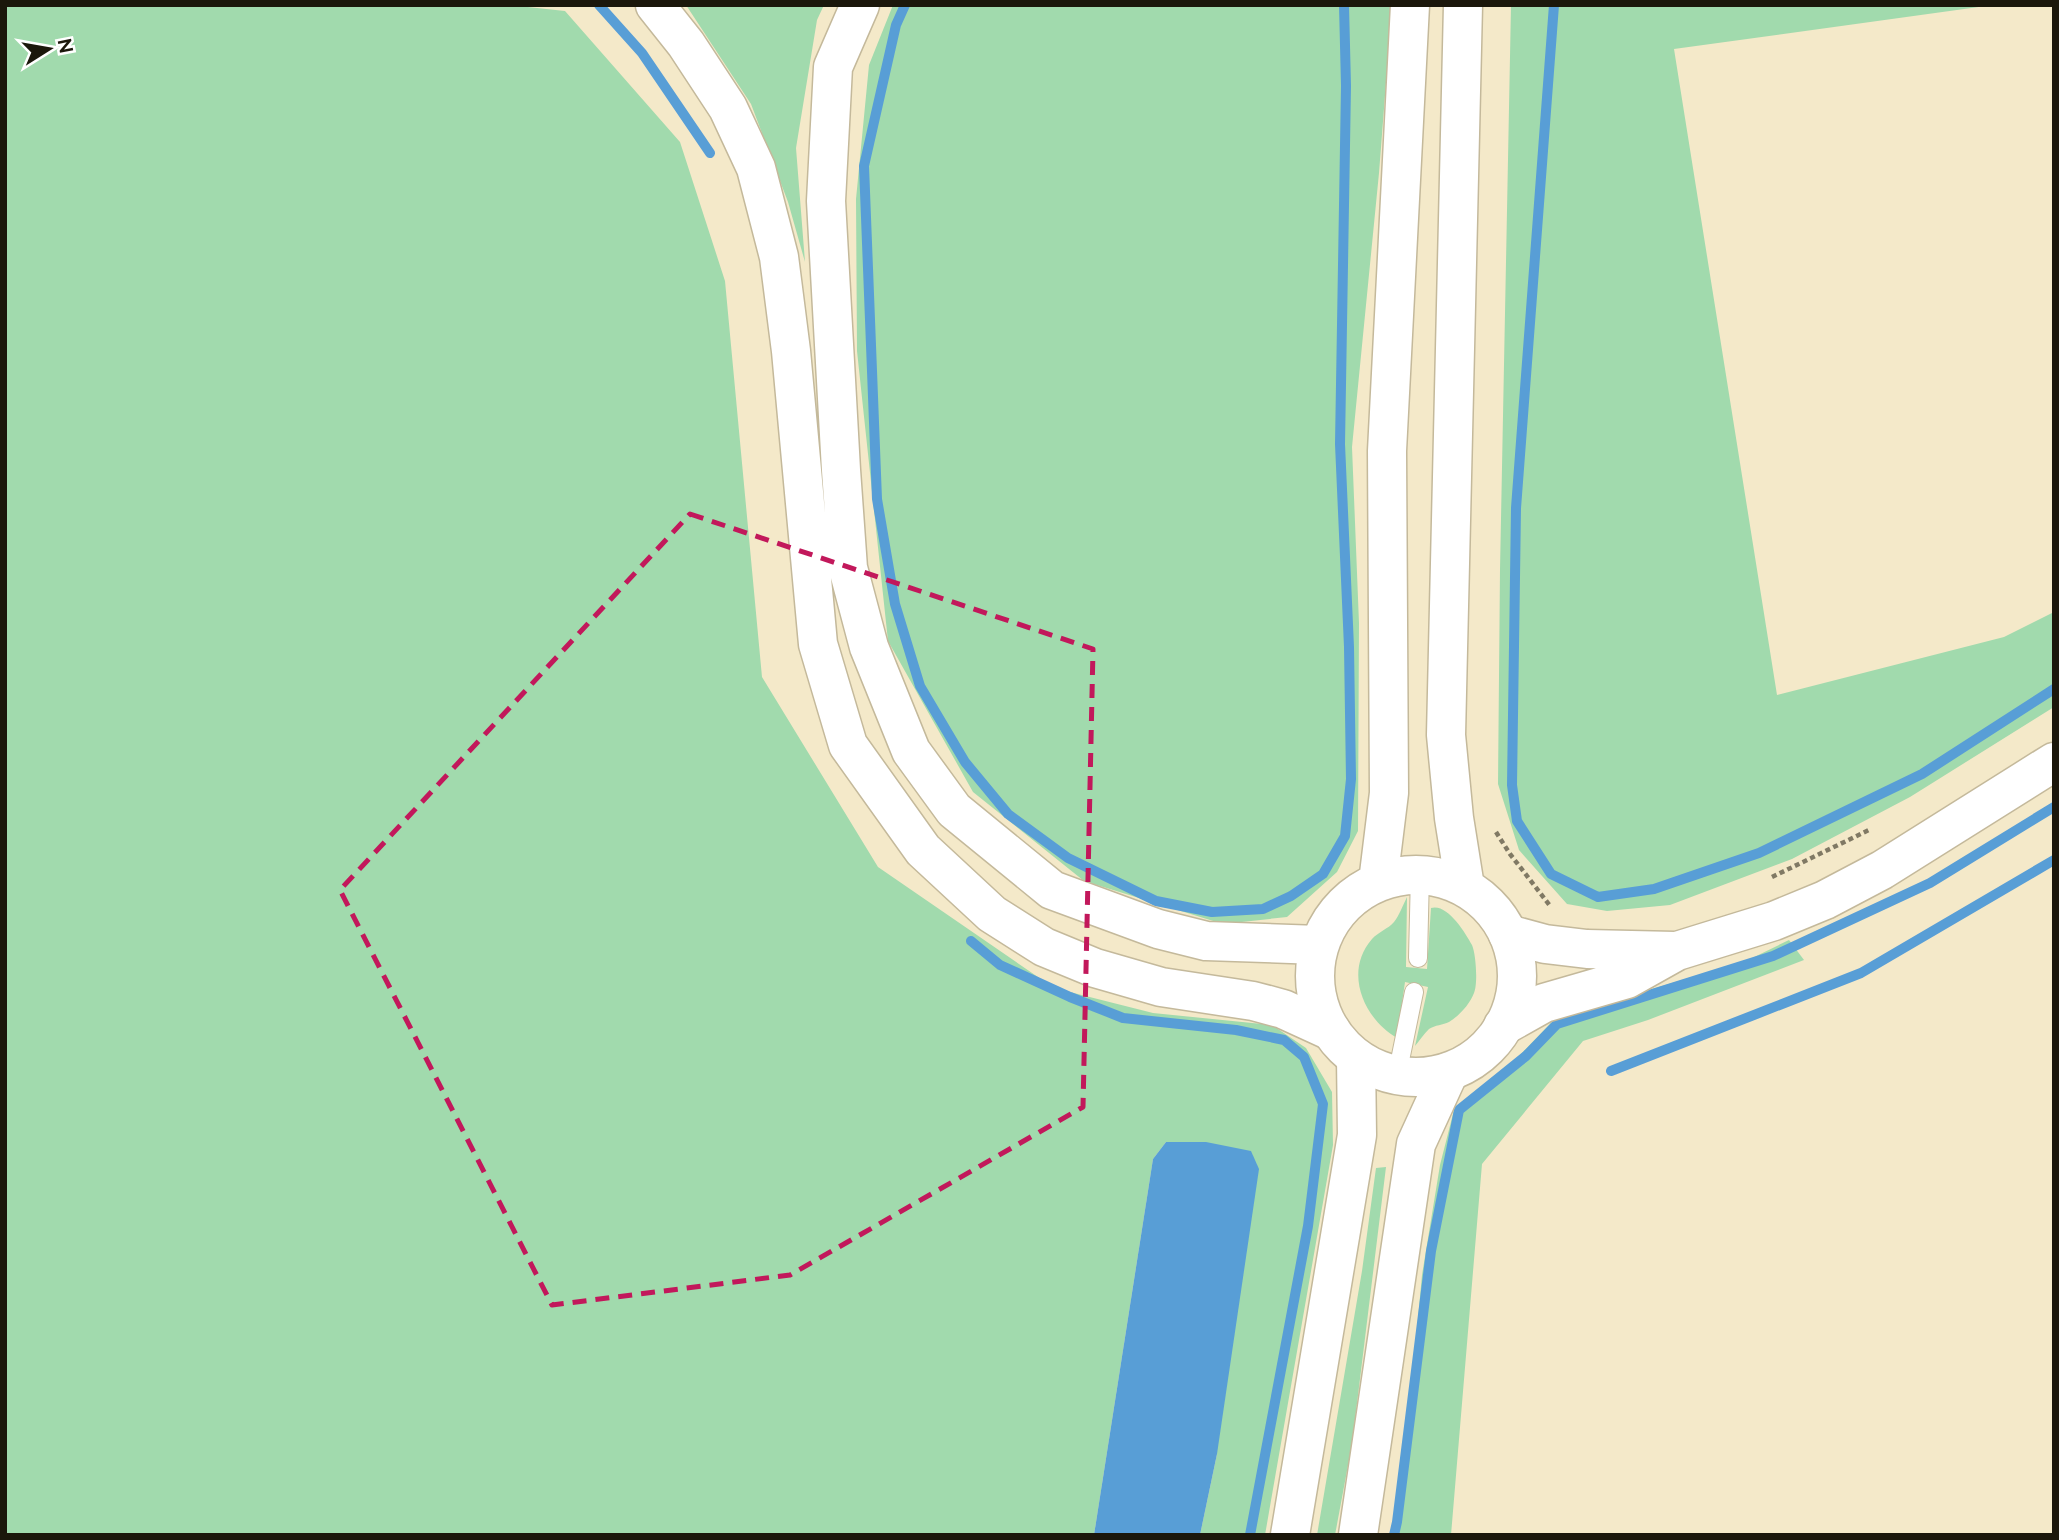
<svg xmlns="http://www.w3.org/2000/svg" width="2059" height="1540" viewBox="0 0 2059 1540" font-family="Raleway,sans-serif">
	<rect width="100%" height="100%" fill="#f4e9c9"/>
	<!-- green -->
	<path fill="#a1daad" d="M5 5H509L565 11 680 142 725 281 762 677 878 867 1054 988 1153 1013 1272 1025 1306 1048 1332 1092 1333 1145 1265 1535H1200L1217 1454 1166 1142 1153 1159 1094 1535H5Z
		M686 5H824L817 20 796 148 805 262 788 202 751 104Z
		M893 5H1392L1379 173 1352 447 1359 623 1358 831 1337 872 1287 917 1223 924 1084 881 973 792 888 641 857 351 856 199 869 65Z
		M1511 5H1993L1674 49 1777 695 2004 637 2054 612V707L1910 797 1792 859 1670 905 1607 911 1567 904 1519 850 1498 784 1500 570Z
		M1407 897 1406 967 1427 969 1431 908C1447 903 1465 932 1472 945 1476 954 1478 984 1474 993 1470 1004 1459 1016 1449 1022 1443 1025 1435 1025 1429 1029 1424 1034 1419 1041 1415 1046L1428 987 1405 982 1397 1038C1364 1019 1343 972 1372 939 1378 932 1388 929 1394 922 1399 916 1403 905 1407 897Z
		M1789 940 1804 960 1648 1020 1583 1041 1482 1164 1451 1535H1398L1422 1275 1440 1165 1454 1110 1482 1089 1520 1055 1551 1023 1578 1011 1746 961Z
		M1386 1167 1352 1444 1335 1535H1317L1362 1271 1376 1168Z"/>
	<!-- water -->
	<path fill="#589ed6" d="M1166 1142H1206L1251 1151 1259 1169 1217 1454 1200 1535H1094L1153 1159Z"/>
	<g fill="none" stroke-linecap="round" stroke-linejoin="round">
		<!-- stream -->
		<path stroke="#589ed6" stroke-width="10" d="M599 5 642 53 710 153
			M905 5 896 25 864 166 877 499 895 604 920 686 965 762 1008 814 1068 858 1156 901 1212 912 1263 909 1291 896 1323 874 1345 836 1351 779 1349 647 1340 444 1346 86 1344 5
			M1554 5 1516 508 1512 785 1517 821 1551 874 1598 897 1654 889 1759 853 1922 774 2054 689
			M971 941 1000 965 1070 997 1123 1018 1236 1030 1284 1040 1304 1057 1323 1104 1308 1226 1250 1535
			M1611 1071 1861 973 2054 860
			M1394 1535 1397 1522 1431 1251 1459 1110 1526 1056 1557 1024 1773 956 1930 883 2054 807"/>
		<!-- service casing -->
		<g stroke="#c4b99b" stroke-width="20">
			<path id="service" d="M1418 958 1420 874
				M1397 1075 1414 992"/>
		</g>
		<!-- tertiary casing -->
		<g stroke="#c4b99b" stroke-width="41">
			<path id="tertiary" d="M1508 934 1545 944 1587 949 1675 951
				M1503 1026 1544 1003 1627 979 1677 951 1774 921 1825 900 1882 870 2054 762"/>
		</g>
		<!-- secondary casing -->
		<g stroke="#c4b99b" stroke-width="41">
			<path id="secondary" d="M1290 1535 1357 1135 1356 1058
				M1358 1535 1416 1144 1449 1072"/>
		</g>
		<!-- primary casing -->
		<g stroke="#c4b99b" stroke-width="41">
			<path id="primary" d="M1463 5 1446 735 1454 818 1465 887
				M1315 976a101 101 0 1 1 202 0a101 101 0 1 1-202 0Z
				M1378 882 1389 793 1387 451 1410 5"/>
		</g>
		<!-- motorway casing -->
		<g stroke="#c4b99b" stroke-width="41">
			<path id="motorway" d="M655 5 686 44 728 108 756 168 779 257 791 351 818 644 848 745 923 850 992 914 1044 947 1095 968 1161 987 1253 1001 1283 1009 1331 1031
				M860 5 833 67 826 201 841 470 848 568 869 647 911 751 954 810 1052 890 1158 929 1206 941 1319 945"/>
		</g>
		<!-- path -->
		<path stroke="#807964" stroke-width="4.5" stroke-dasharray="5 3.5" stroke-linecap="butt" d="M1496 832 1510 854 1551 907
			M1772 877 1871 829"/>
		<!-- service -->
		<use href="#service" stroke="#fff" stroke-width="18"/>
		<!-- tertiary -->
		<use href="#tertiary" stroke="#fff" stroke-width="38"/>
		<!-- secondary -->
		<use href="#secondary" stroke="#fff" stroke-width="38"/>
		<!-- primary -->
		<use href="#primary" stroke="#fff" stroke-width="38"/>
		<!-- motorway -->
		<use href="#motorway" stroke="#fff" stroke-width="38"/>
	</g>
	<!-- marked area -->
	<path fill="none" stroke="#c2185b" stroke-width="5" stroke-dasharray="14 9" stroke-linejoin="round" d="M690 514 1093 649 1083 1107 790 1275 552 1305 340 890Z"/>
	<!-- border -->
	<rect width="2059" height="1540" fill="none" stroke="#1b170b" stroke-width="14"/>
	<!-- north arrow -->
	<g transform="translate(49 49) rotate(79)" stroke="#ffffff" stroke-width="5" paint-order="stroke">
	<path d="M0-5L12 26L0 18L-12 26Z" fill="#1b170b"/>
	<text y="-10" font-size="19" font-weight="bold" text-anchor="middle" fill="#1b170b">N</text>
	</g>
</svg>
